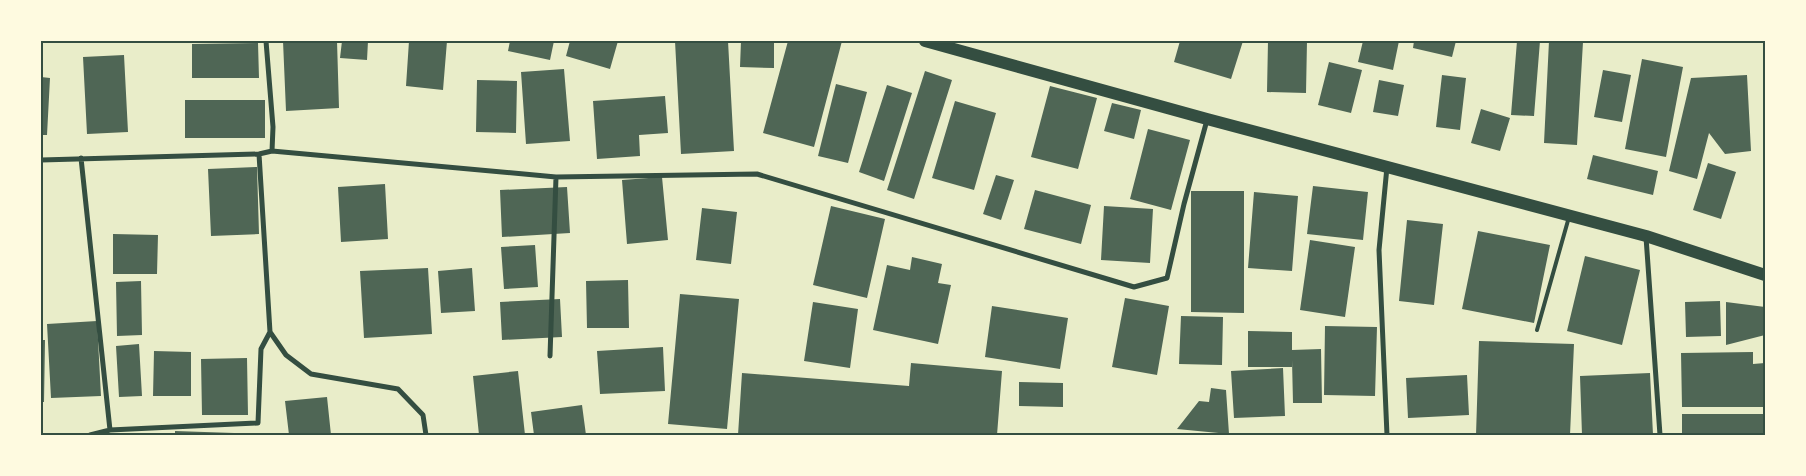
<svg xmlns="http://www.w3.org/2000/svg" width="1806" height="476" viewBox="0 0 1806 476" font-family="Merriweather,serif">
	<rect width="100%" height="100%" fill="#e9edc9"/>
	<!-- building -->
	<path fill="#4f6655" d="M283 41H337L339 108 286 111Z
		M342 41H368L367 60 340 58Z
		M409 41H447L443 90 406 86Z
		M510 41H554L550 60 508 51Z
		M570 41H618L610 69 566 56Z
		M675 41H728L734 151 681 154Z
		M741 41H774V68L740 67Z
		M788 41H842L814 147 763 133Z
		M1180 41H1243L1231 79 1174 62Z
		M1268 41H1307L1306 93 1267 92Z
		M1363 41H1399L1393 70 1358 62Z
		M1414 41H1456L1452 57 1413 48Z
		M1517 41H1540L1534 116 1511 115Z
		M1549 41 1583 42 1577 145 1544 143Z
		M258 43 259 78H192V44Z
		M124 55 128 132 87 134 83 57Z
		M1642 59 1683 67 1666 157 1625 149Z
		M1329 62 1362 70 1351 113 1318 105Z
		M564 69 570 141 526 144 521 72Z
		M1603 70 1631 75 1622 122 1594 117Z
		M925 71 952 80 914 199 887 190Z
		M1442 75 1466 78 1460 130 1436 127Z
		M1747 75 1751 151 1725 154 1709 133 1697 179 1669 171 1691 78Z
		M41 77 50 78 47 135H41Z
		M477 80 517 81 516 133 476 132Z
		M1379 80 1404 85 1398 116 1373 112Z
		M836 84 867 92 848 163 818 156Z
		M887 85 912 93 884 181 859 172Z
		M1050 86 1097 98 1078 169 1031 157Z
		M665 96 668 133 639 135 640 156 597 159 593 101Z
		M185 100H265V138H185Z
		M955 101 996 113 974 190 932 178Z
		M1112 103 1141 110 1134 139 1104 131Z
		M1481 109 1510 118 1500 151 1471 143Z
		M1148 129 1190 140 1171 210 1130 199Z
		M1593 155 1658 171 1653 195 1587 179Z
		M1708 163 1736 172 1721 219 1693 210Z
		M257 167 259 234 211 236 208 169Z
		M996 175 1014 180 1001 220 983 214Z
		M662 177 668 240 627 244 622 180Z
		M385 184 388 239 341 242 338 187Z
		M1313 186 1368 192 1363 240 1307 234Z
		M567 187 570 233 502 237 500 190Z
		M1035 190 1091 205 1081 244 1024 229Z
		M1191 191H1244V313L1191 312Z
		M1254 192 1298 196 1292 271 1248 268Z
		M831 206 885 219 867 298 813 285Z
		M1104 206 1153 209 1150 263 1101 260Z
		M702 208 737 212 731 264 696 260Z
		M1407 220 1443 224 1434 305 1399 301Z
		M1478 231 1550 245 1534 323 1462 309Z
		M113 234 158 235 157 274H113Z
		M1310 240 1355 247 1345 317 1300 310Z
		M535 245 538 287 504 289 501 247Z
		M1585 256 1640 270 1622 345 1567 331Z
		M912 257 942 264 938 283 951 285 938 344 873 330 887 265 910 270Z
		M428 268 432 334 364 338 360 271Z
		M472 268 475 311 441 313 438 271Z
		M628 280 629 328H587L586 281Z
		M141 281 142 335 117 336 116 282Z
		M680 294 739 299 727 429 668 424Z
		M1125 298 1169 306 1157 375 1112 367Z
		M560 299 562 337 502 340 500 302Z
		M1720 301 1721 336 1686 337 1685 302Z
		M813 302 858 309 850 368 804 361Z
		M1726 302 1765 307V335L1726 345Z
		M992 306 1068 318 1060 369 985 357Z
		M1181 316 1223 317 1222 365 1179 364Z
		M97 321 101 396 51 398 47 324Z
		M1325 326 1377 327 1375 396 1324 395Z
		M1248 331 1292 332V350L1321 349 1322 403H1293L1292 360V367H1248Z
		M41 340H45L44 402H41Z
		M1479 341 1574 344 1570 435H1476Z
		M139 344 142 396 119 397 116 346Z
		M663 347 665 391 600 394 597 351Z
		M154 351 191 352V396H153Z
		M1753 352V364L1765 363V407H1682L1681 353Z
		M247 358 248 415H202L201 359Z
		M911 363 1002 371 997 435H738L742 373 909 386Z
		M1283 368 1285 416 1234 418 1231 371Z
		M518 371 525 435H479L473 376Z
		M1650 373 1653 435H1582L1580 376Z
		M1467 375 1469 415 1408 418 1406 378Z
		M1019 382 1063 383V407L1019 406Z
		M1211 388 1226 390 1229 434 1177 429 1199 401 1209 402Z
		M327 397 331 435H289L285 401Z
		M582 405 586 435H534L531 412Z
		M1682 414H1765V435H1682Z
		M175 431 234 433V435H175Z"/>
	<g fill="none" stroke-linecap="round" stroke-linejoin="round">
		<!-- service -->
		<path stroke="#344e41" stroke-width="4" d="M1537 330 1569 217"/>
		<!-- minor -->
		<path stroke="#344e41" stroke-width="5" d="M266 41 273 127 272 151
			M259 154 270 332 286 355 311 374 398 389 423 415 426 435
			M81 158 110 430
			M41 160 259 154 272 151 556 177 757 174 1134 287 1167 278 1184 204 1207 120
			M1646 237 1660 435
			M550 356 556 177
			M90 435 110 430 258 423 261 349 270 332
			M1387 435 1379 250 1387 167"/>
		<!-- primary -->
		<path stroke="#344e41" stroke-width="12" d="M925 41 1207 119 1646 236 1765 275"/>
	</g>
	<!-- border -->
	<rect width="1806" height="476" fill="none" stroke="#fefae0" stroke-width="85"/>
	<rect x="42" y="42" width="1722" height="392" fill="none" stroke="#344e41" stroke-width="2"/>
</svg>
